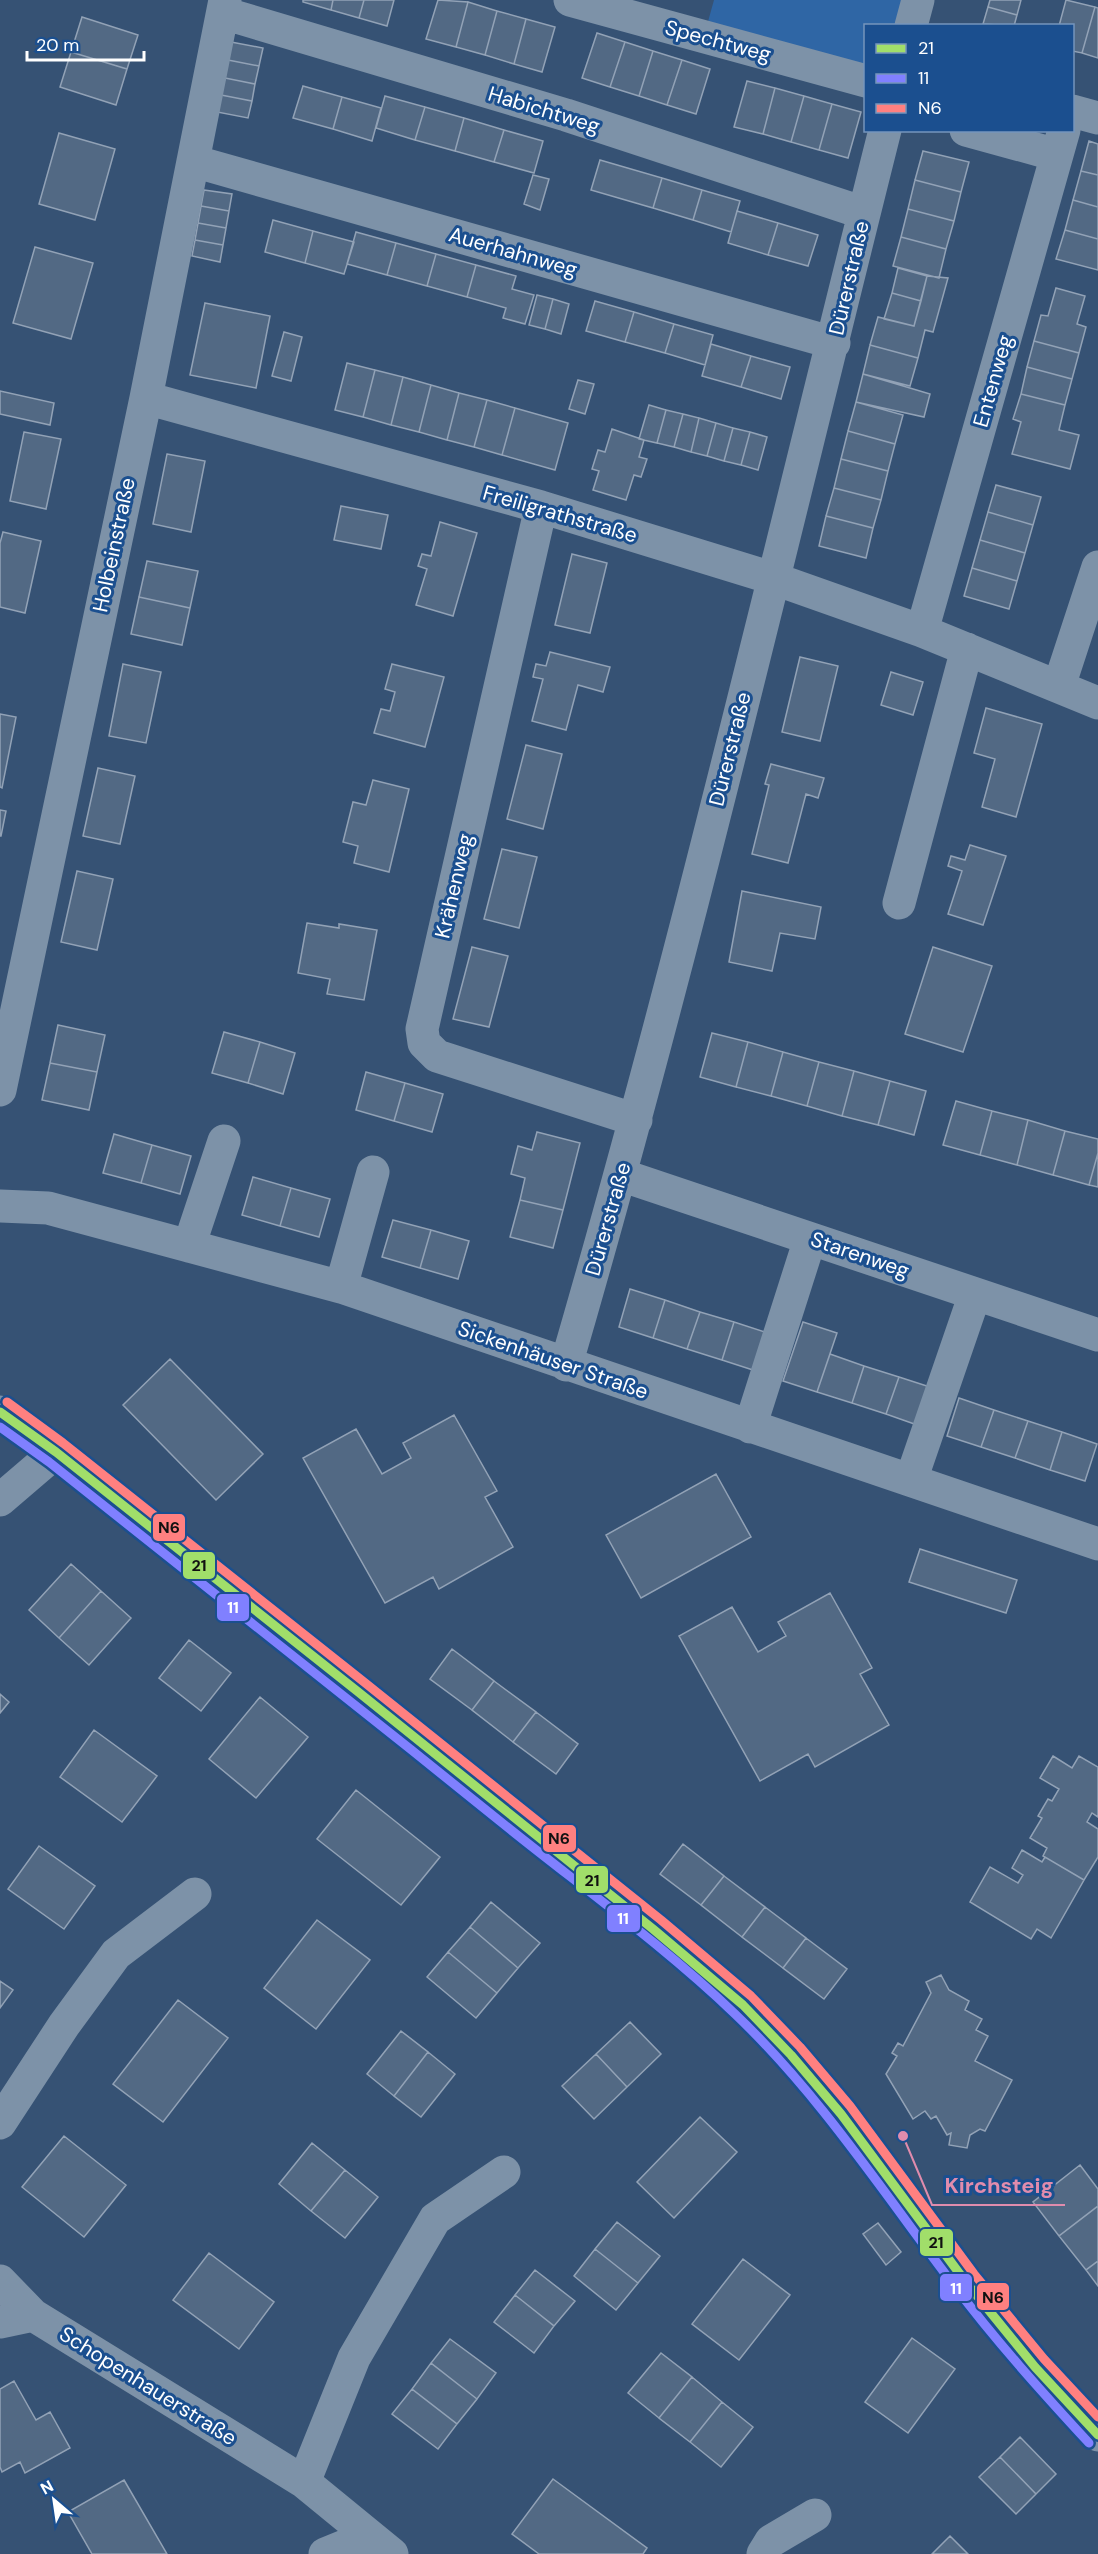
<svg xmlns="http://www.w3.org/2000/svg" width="1098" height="2554" viewBox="0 0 1098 2554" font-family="'DM Sans',sans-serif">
	<rect width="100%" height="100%" fill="#365274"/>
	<!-- green -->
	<path fill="#2f66a5" d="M714 0H915L908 25 866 26 865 79 704 36Z"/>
	<!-- building -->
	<path fill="#526984" stroke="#92a2b6" stroke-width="1.5" d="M303 0H333L331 10 303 2Z
		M333 0H364L359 18 331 10Z
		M364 0H394L387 26 359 18Z
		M438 0 468 2 456 47 426 39Z
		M990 0H1021L1017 15 988 7Z
		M1066 0 1095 7 1082 53 1072 51V26H1059Z
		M468 2 497 11 485 55 456 47Z
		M988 7 1017 15 1014 26 983 24Z
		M1095 7 1098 8V58L1082 53Z
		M497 11 526 19 514 64 485 55Z
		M82 17 138 35 127 69 71 52Z
		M526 19 555 27 542 72 514 64Z
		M597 33 625 42 610 87 582 78Z
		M231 42 263 48 259 66 228 60Z
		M625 42 653 51 639 96 610 87Z
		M653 51 682 60 667 105 639 96Z
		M71 52 127 69 116 105 60 87Z
		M228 60 259 66 255 84 225 78Z
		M682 60 710 69 696 114 667 105Z
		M225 78 255 84 252 101 221 95Z
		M747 81 775 88 763 134 734 127Z
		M303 86 342 97 333 129 293 118Z
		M775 88 804 96 791 142 763 134Z
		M221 95 252 101 248 118 217 112Z
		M385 96 425 107 415 140 376 128Z
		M804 96 832 104 819 150 791 142Z
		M342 97 381 108 372 141 333 129Z
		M832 104 861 112 848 158 819 150Z
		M425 107 464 118 455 151 415 140Z
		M464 118 504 130 494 162 455 151Z
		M504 130 543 141 534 173 494 162Z
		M59 133 115 149 95 220 39 204Z
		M1089 141 1098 144V175L1081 171Z
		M923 151 969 162 961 192 915 180Z
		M600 160 662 178 653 208 591 190Z
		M1081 171 1098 175V207L1073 200Z
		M533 175 549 179 540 210 524 204Z
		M662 178 702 190 693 220 653 208Z
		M915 180 961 192 954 221 908 209Z
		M204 190 232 194 229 211 201 206Z
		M702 190 740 201 731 232 693 220Z
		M1073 200 1098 207V239L1065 230Z
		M201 206 229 211 226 228 198 223Z
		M908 209 954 221 946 249 901 237Z
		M737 211 778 223 768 255 728 243Z
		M273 220 313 231 305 263 265 252Z
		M198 223 226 228 223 245 195 240Z
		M778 223 818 235 808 266 768 255Z
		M1065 230 1098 239V270L1056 259Z
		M313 231 354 242 344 274 305 263Z
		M356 232 396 243 387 275 347 264Z
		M901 237 946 249 939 278 893 266Z
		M195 240 223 245 220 262 192 256Z
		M396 243 436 254 427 286 387 275Z
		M35 247 93 263 71 339 13 323Z
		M436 254 476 265 467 297 427 286Z
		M476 265 516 276 512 289 534 295 525 324 503 318 506 308 467 297Z
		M898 268 927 276 921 301 892 293Z
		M927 276 948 278 933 332 925 330 918 358 870 345 878 317 914 326Z
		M1056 288 1085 296 1077 324 1086 327 1079 353 1034 341 1041 315 1048 316Z
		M892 293 921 301 914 326 884 319Z
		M537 295 553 299 545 329 529 325Z
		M553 299 569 304 561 334 545 329Z
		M595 301 634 312 625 342 586 331Z
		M205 303 270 316 256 388 190 375Z
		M634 312 674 324 665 353 625 342Z
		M674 324 713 335 705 365 665 353Z
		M284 332 302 337 291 381 272 376Z
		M1034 341 1079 353 1072 379 1027 367Z
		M711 344 751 356 741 387 702 376Z
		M870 345 918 358 910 386 863 374Z
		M751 356 790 367 781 399 741 387Z
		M347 363 375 370 363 417 335 410Z
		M1027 367 1072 379 1065 405 1021 394Z
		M375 370 403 377 391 425 363 417Z
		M863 374 930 394 924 417 856 402Z
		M403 377 431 385 419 432 391 425Z
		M578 380 594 384 585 414 569 409Z
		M431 385 459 393 447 440 419 432Z
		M0 391 54 403 50 425 0 414Z
		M459 393 487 400 474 447 447 440Z
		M1021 394 1065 405 1059 430 1079 435 1070 469 1012 454 1021 422 1013 419Z
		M487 400 515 408 502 455 474 447Z
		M856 402 903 415 895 444 848 431Z
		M649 405 666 410 657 443 639 439Z
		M515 408 568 423 555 470 502 455Z
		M666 410 683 414 674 447 657 443Z
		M683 414 699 418 691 452 674 447Z
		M699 418 716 423 707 456 691 452Z
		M716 423 733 428 724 461 707 456Z
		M733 428 750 432 741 465 724 461Z
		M612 429 644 440 639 457 647 459 641 477 634 475 626 500 593 490 599 471 592 469 598 450 605 452Z
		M848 431 895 444 888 471 841 459Z
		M24 432 61 439 46 509 10 501Z
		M750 432 767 437 758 470 741 465Z
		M167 454 205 461 191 532 153 524Z
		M841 459 888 471 881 500 834 488Z
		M996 485 1041 497 1033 525 988 512Z
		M834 488 881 500 873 528 826 516Z
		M341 506 388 515 381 549 334 540Z
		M988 512 1033 525 1025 553 980 540Z
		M826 516 873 528 866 558 819 546Z
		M440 522 477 533 453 616 416 605 427 569 418 566 422 554 431 556Z
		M3 532 41 541 25 613 0 607V543Z
		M980 540 1025 553 1017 581 972 568Z
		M572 554 607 563 590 633 555 625Z
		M147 561 198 571 190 608 139 597Z
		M972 568 1017 581 1009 609 964 596Z
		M139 597 190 608 182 645 131 634Z
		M550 652 610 667 603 692 578 685 566 730 532 721 543 679 533 677 536 664 546 666Z
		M800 657 838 666 820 741 782 732Z
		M123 664 161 672 146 743 109 736Z
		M392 664 444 677 425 747 374 733 381 709 390 711 395 692 385 689Z
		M891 672 923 682 913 715 881 705Z
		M986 708 1042 724 1016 817 982 807 995 759 974 753Z
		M0 714 16 717 2 788 0 787Z
		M526 745 562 754 543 829 507 819Z
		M771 764 824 778 818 798 806 794 788 863 752 854 769 785 765 784Z
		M98 768 135 776 120 844 83 836Z
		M373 780 409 789 389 872 354 863 358 846 343 842 353 802 366 805Z
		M0 810 6 811 1 836H0Z
		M970 845 1006 856 983 925 948 914 962 871 948 866 951 856 965 860Z
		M502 849 537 857 519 928 484 919Z
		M77 871 113 879 97 950 61 942Z
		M742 891 821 907 815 939 780 933 772 971 729 962Z
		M307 923 339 928V924L377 930 364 1000 327 994 330 979 298 973Z
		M472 947 508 956 489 1027 453 1019Z
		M933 947 992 966 963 1052 905 1034Z
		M58 1025 105 1035 97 1072 50 1063Z
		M224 1032 260 1042 248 1083 212 1073Z
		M712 1033 748 1042 736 1087 700 1077Z
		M260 1042 295 1053 283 1094 248 1083Z
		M748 1042 783 1052 771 1096 736 1087Z
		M783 1052 819 1062 807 1106 771 1096Z
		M819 1062 854 1071 842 1116 807 1106Z
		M50 1063 97 1072 89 1110 42 1100Z
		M854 1071 890 1081 878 1125 842 1116Z
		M366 1072 405 1083 394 1121 356 1110Z
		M890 1081 926 1091 914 1135 878 1125Z
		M405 1083 443 1094 432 1132 394 1121Z
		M956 1101 992 1111 980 1155 943 1145Z
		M992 1111 1028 1120 1017 1165 980 1155Z
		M1028 1120 1065 1131 1053 1175 1017 1165Z
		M1065 1131 1098 1139V1153L1089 1185 1053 1175Z
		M537 1132 580 1143 563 1210 520 1200 525 1178 511 1174 518 1146 532 1150Z
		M114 1134 152 1145 141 1183 103 1173Z
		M152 1145 191 1156 180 1194 141 1183Z
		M1098 1153V1187L1089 1185Z
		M253 1177 291 1188 280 1226 242 1215Z
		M291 1188 330 1199 319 1237 280 1226Z
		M520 1200 563 1210 553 1248 510 1237Z
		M393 1220 431 1230 420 1268 382 1257Z
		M431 1230 469 1241 458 1279 420 1268Z
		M630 1289 665 1300 653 1338 619 1327Z
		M665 1300 700 1312 687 1349 653 1338Z
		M700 1312 734 1322 722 1360 687 1349Z
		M734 1322 768 1333 756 1371 722 1360Z
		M803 1322 837 1333 817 1392 783 1381Z
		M830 1354 864 1366 852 1403 817 1392Z
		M170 1359 263 1454 216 1500 123 1405Z
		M864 1366 899 1377 886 1414 852 1403Z
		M899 1377 933 1388 920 1426 886 1414Z
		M959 1398 994 1410 981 1447 947 1436Z
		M994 1410 1028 1421 1015 1458 981 1447Z
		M454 1415 497 1491 485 1497 513 1547 439 1589 433 1577 385 1603 303 1458 356 1429 382 1474 411 1458 403 1443Z
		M1028 1421 1062 1432 1050 1470 1015 1458Z
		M1062 1432 1097 1444 1085 1481 1050 1470Z
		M716 1474 751 1537 641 1598 606 1535Z
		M920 1549 1017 1580 1006 1613 909 1582Z
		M71 1564 101 1591 59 1638 29 1610Z
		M101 1591 131 1618 89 1665 59 1638Z
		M830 1593 872 1668 860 1674 889 1725 815 1767 808 1754 760 1781 679 1636 732 1607 758 1652 786 1636 778 1622Z
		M189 1640 231 1673 201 1711 159 1678Z
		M452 1649 494 1681 472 1710 430 1679Z
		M494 1681 536 1712 513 1742 472 1710Z
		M0 1694 9 1702 0 1713Z
		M260 1697 308 1737 256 1798 209 1759Z
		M536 1712 578 1744 556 1774 513 1742Z
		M94 1730 157 1776 122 1822 60 1777Z
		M1053 1756 1072 1768 1079 1756 1098 1767V1817L1092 1813 1087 1822 1098 1829V1857L1084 1880 1043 1856 1047 1848 1030 1838 1042 1818 1038 1816 1048 1799 1052 1801 1059 1789 1040 1778Z
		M356 1790 440 1857 401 1905 317 1839Z
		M683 1844 724 1876 701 1905 660 1874Z
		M39 1846 95 1886 64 1929 8 1889Z
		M1022 1850 1042 1862 1045 1857 1084 1880 1051 1938 1037 1929 1031 1939 970 1902 990 1867 1018 1883 1023 1875 1012 1868Z
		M724 1876 765 1907 742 1937 701 1905Z
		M491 1902 540 1943 518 1968 470 1927Z
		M765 1907 806 1938 783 1968 742 1937Z
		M317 1920 370 1960 316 2029 264 1988Z
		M470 1927 518 1968 497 1993 448 1952Z
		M806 1938 847 1969 824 1999 783 1968Z
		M448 1952 497 1993 476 2018 427 1977Z
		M941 1975 949 1990 969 2001 965 2010 982 2019 976 2030 988 2036 975 2061 1012 2080 985 2131 980 2129 970 2135 967 2148 949 2145 951 2133 947 2135 936 2116 931 2119 925 2111 913 2119 886 2074 897 2056 892 2053 898 2043 903 2046 931 1993 926 1982Z
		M0 1981 13 1990 0 2008Z
		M178 2000 228 2038 163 2122 113 2084Z
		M630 2022 661 2054 627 2087 596 2054Z
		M401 2031 428 2052 394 2096 367 2074Z
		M428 2052 455 2074 421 2117 394 2096Z
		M596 2054 627 2087 594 2119 562 2086Z
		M700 2117 737 2152 674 2218 637 2182Z
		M64 2136 126 2185 84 2237 22 2187Z
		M312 2143 345 2170 311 2211 279 2184Z
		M1080 2165 1098 2189V2206L1059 2236 1033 2202Z
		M345 2170 378 2197 345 2238 311 2211Z
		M1098 2206V2261L1086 2270 1059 2236Z
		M617 2222 660 2256 638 2283 595 2249Z
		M878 2223 901 2252 886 2265 863 2234Z
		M595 2249 638 2283 616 2310 574 2276Z
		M209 2253 274 2302 239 2349 173 2300Z
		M743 2259 790 2295 739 2360 692 2324Z
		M1098 2261V2286L1086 2270Z
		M535 2270 575 2301 554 2326 515 2295Z
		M515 2295 554 2326 534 2353 494 2322Z
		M912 2338 955 2369 908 2433 865 2402Z
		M450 2339 496 2373 477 2399 431 2363Z
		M661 2353 692 2377 659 2418 628 2393Z
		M431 2363 477 2399 457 2424 412 2389Z
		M692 2377 722 2402 690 2442 659 2418Z
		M14 2381 36 2420 50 2412 70 2448 25 2473 20 2462 2 2472 0 2467V2389Z
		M412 2389 457 2424 438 2449 392 2414Z
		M722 2402 753 2427 721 2467 690 2442Z
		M1020 2437 1056 2474 1036 2494 1000 2457Z
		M1000 2457 1036 2494 1016 2514 979 2477Z
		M553 2479 647 2548 643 2554H539L512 2534Z
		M124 2480 167 2554H92L68 2512Z
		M950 2536 968 2554H932Z"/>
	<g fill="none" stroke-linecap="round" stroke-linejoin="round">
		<!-- minor -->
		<path stroke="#7d92a8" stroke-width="33" d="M570 0 866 81
			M223 13 566 115 864 213
			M911 26 918 0
			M1072 111 1098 118
			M966 130 1057 155
			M193 161 834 343
			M146 398 541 507 772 578 922 631 1098 703
			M541 507 422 1029 424 1043 437 1056 636 1120
			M922 631 1064 130
			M1059 686 1098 567
			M899 903 967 649
			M0 1090 146 398 225 0
			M621 1175 1098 1335
			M0 1206 48 1208 341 1287 1098 1544
			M189 1246 224 1141
			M341 1287 373 1172
			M566 1365C685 957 781 543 885 130
			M0 1412 56 1452 357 1691 653 1929 743 2005 791 2055 841 2114 965 2281 1035 2367 1098 2435
			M750 1427 810 1239
			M911 1480 975 1294
			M0 1500 56 1452
			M0 2123 64 2025 116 1954 195 1894
			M0 2281 33 2315 304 2482 392 2554
			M0 2322 33 2315
			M304 2482 354 2358 435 2219 504 2172
			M325 2554 369 2536
			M763 2554 771 2541 815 2515"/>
		<!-- bus-1 casing -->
		<g stroke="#1b4f8f" stroke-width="14">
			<path id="bus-1" d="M0 1412 56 1452 357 1691 653 1929 743 2005 791 2055 841 2114 965 2281 1035 2367 1098 2435"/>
		</g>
		<!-- bus-2 casing -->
		<g stroke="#1b4f8f" stroke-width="14">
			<path id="bus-2" d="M0 1427 49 1462C200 1581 351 1701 501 1822 579 1885 663 1945 735 2014 819 2094 883 2192 953 2284 995 2340 1042 2392 1089 2443"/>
		</g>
		<!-- bus-3 casing -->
		<g stroke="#1b4f8f" stroke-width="14">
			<path id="bus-3" d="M7 1402 63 1443 364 1682 661 1920 751 1996 800 2047 850 2106 974 2274 1044 2359 1098 2417"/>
		</g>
		<!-- bus-1 -->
		<use href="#bus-1" stroke="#a1de6a" stroke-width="9"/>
		<!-- bus-2 -->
		<use href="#bus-2" stroke="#8080ff" stroke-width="9"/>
		<!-- bus-3 -->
		<use href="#bus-3" stroke="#ff8080" stroke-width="9"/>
	</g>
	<g text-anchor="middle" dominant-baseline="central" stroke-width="6" stroke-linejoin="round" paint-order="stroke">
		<!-- street labels -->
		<g font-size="21" fill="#fff" stroke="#1b4f8f">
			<text transform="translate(718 41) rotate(15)">Spechtweg</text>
			<text transform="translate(544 110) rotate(17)">Habichtweg</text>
			<text transform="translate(513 252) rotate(16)">Auerhahnweg</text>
			<text transform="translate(849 278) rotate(-77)">Dürerstraße</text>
			<text transform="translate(993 381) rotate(-74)">Entenweg</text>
			<text transform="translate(560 514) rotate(16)">Freiligrathstraße</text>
			<text transform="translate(114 545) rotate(-78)">Holbeinstraße</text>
			<text transform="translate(730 749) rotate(-76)">Dürerstraße</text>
			<text transform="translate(454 886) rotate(-77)">Krähenweg</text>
			<text transform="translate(608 1219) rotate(-74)">Dürerstraße</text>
			<text transform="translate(860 1255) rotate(19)">Starenweg</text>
			<text transform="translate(553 1360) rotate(19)">Sickenhäuser Straße</text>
			<text transform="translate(148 2386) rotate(32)">Schopenhauerstraße</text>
		</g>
	</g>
	<!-- callouts -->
	<path fill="none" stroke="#e08cad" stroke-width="2" d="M903 2136L932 2205H1065"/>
	<circle fill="#e08cad" stroke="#1b4f8f" stroke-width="2" cx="903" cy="2136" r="6"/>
	<g font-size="22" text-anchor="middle" font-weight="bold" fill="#e08cad" stroke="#1b4f8f" stroke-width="6" stroke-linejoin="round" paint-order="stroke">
		<text x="999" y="2193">Kirchsteig</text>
	</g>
	<g stroke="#1b4f8f" stroke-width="2">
		<rect x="152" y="1513" width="34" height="29" rx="6" fill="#ff8080"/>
		<rect x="182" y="1551" width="34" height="29" rx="6" fill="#a1de6a"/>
		<rect x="216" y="1593" width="34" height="29" rx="6" fill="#8080ff"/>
		<rect x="542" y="1824" width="35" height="29" rx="6" fill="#ff8080"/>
		<rect x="575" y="1865" width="34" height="29" rx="6" fill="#a1de6a"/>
		<rect x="606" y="1904" width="35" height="29" rx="6" fill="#8080ff"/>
		<rect x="919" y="2228" width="35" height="29" rx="6" fill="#a1de6a"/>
		<rect x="939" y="2273" width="34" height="29" rx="6" fill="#8080ff"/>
		<rect x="976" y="2282" width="34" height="29" rx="6" fill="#ff8080"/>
	</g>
	<g font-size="16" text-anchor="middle" font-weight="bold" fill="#fff">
		<text x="233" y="1613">11</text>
		<text x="623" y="1924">11</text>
		<text x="956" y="2294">11</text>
	</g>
	<g font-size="16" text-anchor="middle" font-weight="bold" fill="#111">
		<text x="169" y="1533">N6</text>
		<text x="199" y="1571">21</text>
		<text x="559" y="1844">N6</text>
		<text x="592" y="1886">21</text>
		<text x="936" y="2248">21</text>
		<text x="993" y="2303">N6</text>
	</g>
	<!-- legend -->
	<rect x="864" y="24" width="210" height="108" fill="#1b4f8f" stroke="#7695bc" stroke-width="1.5"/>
	<rect x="876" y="44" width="30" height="9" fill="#a1de6a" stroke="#7695bc" stroke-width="1.5"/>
	<text x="918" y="54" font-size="18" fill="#ffffff">21</text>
	<rect x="876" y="74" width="30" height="9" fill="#8080ff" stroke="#7695bc" stroke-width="1.5"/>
	<text x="918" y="84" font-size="18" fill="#ffffff">11</text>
	<rect x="876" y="104" width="30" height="9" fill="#ff8080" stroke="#7695bc" stroke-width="1.5"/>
	<text x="918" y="114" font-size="18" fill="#ffffff">N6</text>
	<!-- north arrow -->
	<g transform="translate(54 2500) rotate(331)" stroke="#1b4f8f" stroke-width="4.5" paint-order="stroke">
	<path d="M0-4.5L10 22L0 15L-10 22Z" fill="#ffffff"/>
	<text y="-9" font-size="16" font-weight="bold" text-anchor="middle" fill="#ffffff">N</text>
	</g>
	<!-- scale -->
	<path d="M27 51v9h117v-9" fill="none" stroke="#ffffff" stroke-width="3"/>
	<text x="36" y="51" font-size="18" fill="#ffffff" stroke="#1b4f8f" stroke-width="4.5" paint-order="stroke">20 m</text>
</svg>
